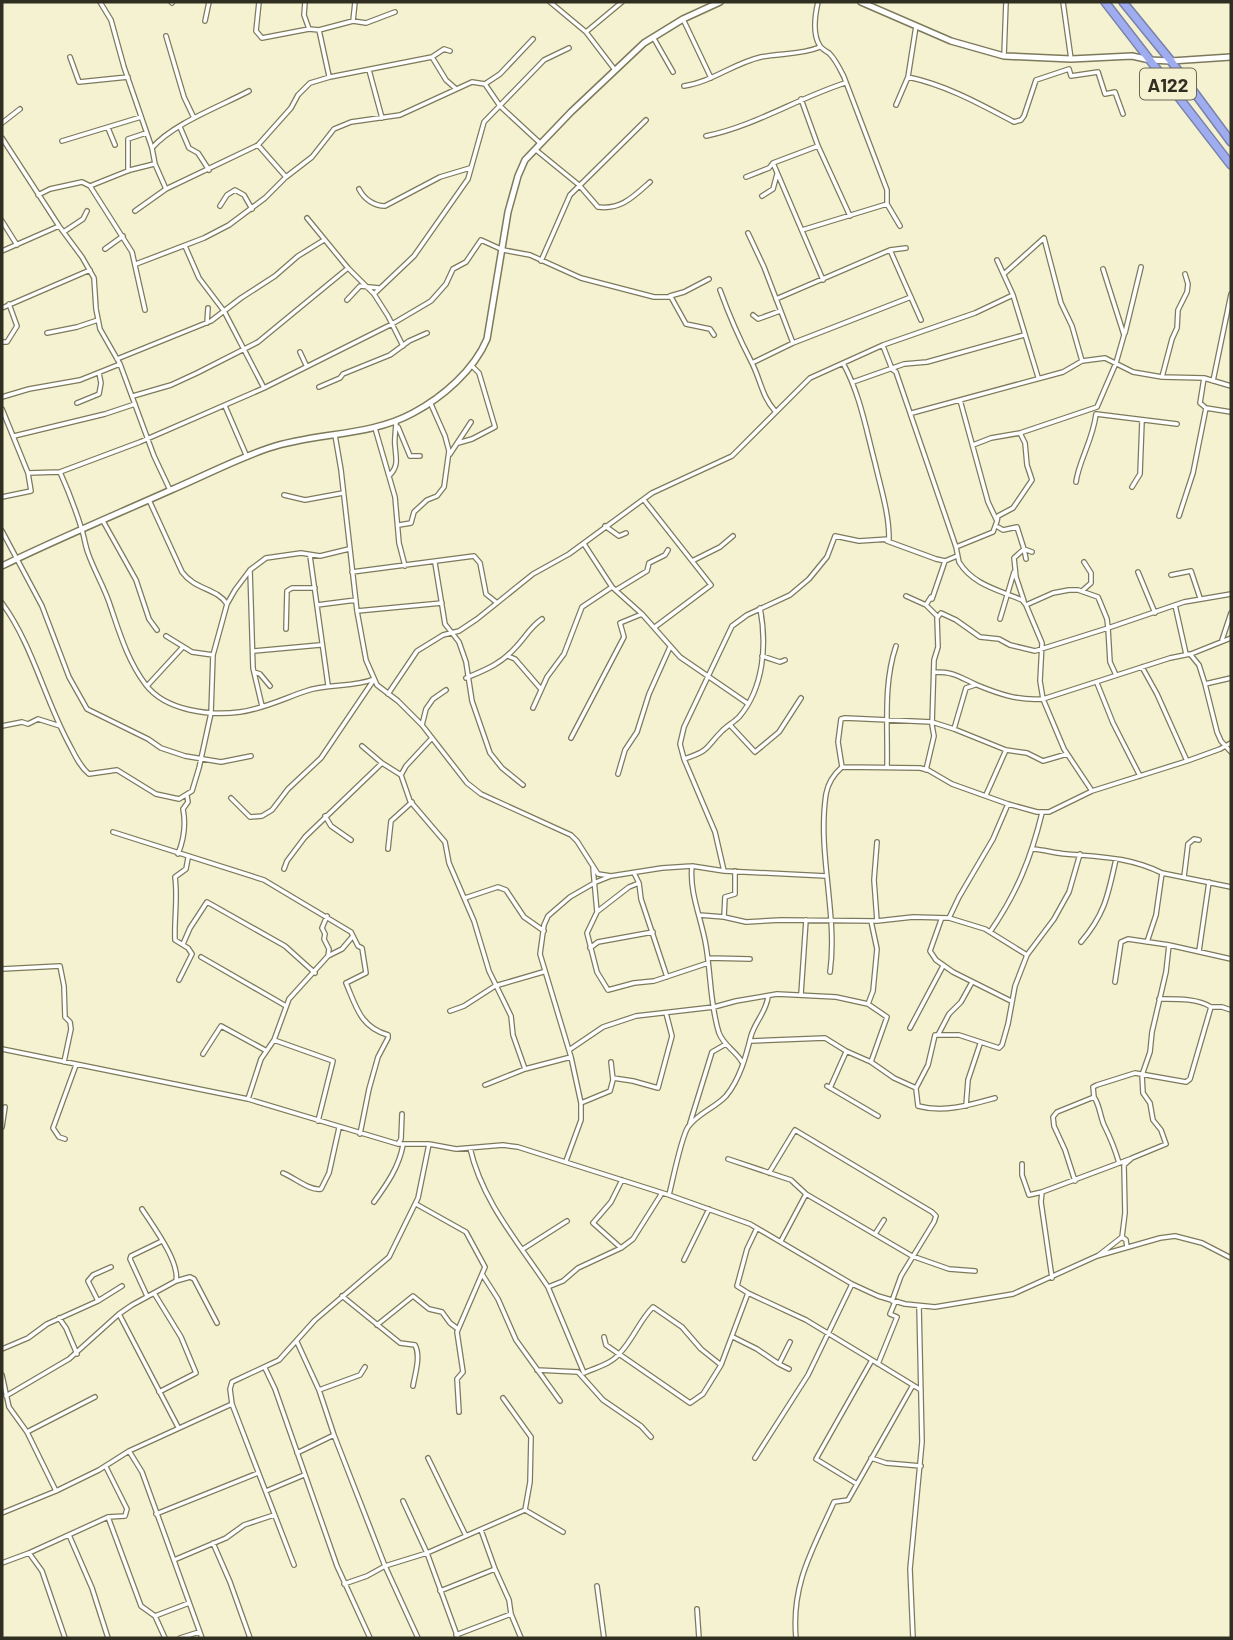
<svg xmlns="http://www.w3.org/2000/svg" width="1233" height="1640" viewBox="0 0 1233 1640" font-family="Barlow,sans-serif">
	<rect width="100%" height="100%" fill="#f5f2d1"/>
	<g fill="none" stroke-linecap="round" stroke-linejoin="round">
		<!-- street casing -->
		<g stroke="#7d7a5c" stroke-width="6">
			<path id="street" d="M100 2 111 20 124 67 152 148 155 164 166 189
				M171 2 172 3
				M259 2 256 31 262 38 309 29 319 30 353 21 366 23 395 12
				M305 2 304 15 309 29
				M550 2 586 32 622 2
				M818 2C815 15 812 34 820 46 821 48 827 52 829 53 836 60 840 69 844 77L887 190V204L900 226
				M1063 2 1071 59
				M683 19 711 78
				M205 21 209 2
				M353 21 355 2
				M319 30 329 76
				M586 32 615 70
				M166 36 184 97 194 118
				M653 37 673 72
				M1004 56 1006 2
				M70 57 79 82 128 77
				M432 57 446 80 455 88
				M369 70 382 118
				M908 77C946 85 980 104 1014 122L1021 120 1024 116 1036 80 1069 69 1071 76 1098 72 1105 94 1115 92 1123 114
				M485 84 500 74 533 39
				M684 86C712 82 734 63 761 57 781 53 801 55 820 47
				M801 99 818 146 850 216
				M896 105 908 77 916 26
				M2 123 20 109
				M180 127 189 148 198 153 209 170
				M108 128 115 145
				M706 136C755 126 798 98 845 83
				M2 138 59 226 82 257 94 278 96 309 100 329 120 364 154 456 170 490
				M62 141 141 117
				M258 145 286 177
				M152 148C172 124 221 106 249 91
				M536 150 579 185 598 207C621 210 633 197 650 182
				M773 163 823 280
				M128 171V139L146 133
				M746 177 769 168 773 163 818 146
				M90 186 130 170 154 164
				M359 189C364 199 374 206 385 206L440 177 470 168
				M38 195 50 189 82 182 90 186 132 252 145 310
				M762 196 773 189 777 174
				M220 206 227 195 235 190 244 195 252 209
				M135 211 166 189 258 145 291 108 298 95 310 83 330 77 432 57 444 49 450 51
				M307 218 348 268 374 294 388 316 403 346
				M2 221 17 245
				M802 230 887 204
				M65 231 83 219 87 211
				M748 233 764 267 793 343
				M185 246 199 278 224 311 264 388
				M105 249 123 236
				M890 250 906 248
				M2 251 59 226
				M997 260 1013 295 1038 377
				M541 261 570 195 646 120
				M136 264 204 238 229 225 265 198 286 177 312 157 334 129 351 122 400 115 472 82 485 84 500 106 540 143
				M1005 273 1044 238 1061 303 1072 326 1082 361
				M720 290C729 315 739 338 751 361 761 380 761 395 775 411
				M374 294 414 256 468 179 484 122 544 60 569 48
				M670 296 684 292 709 279
				M776 299 890 250 921 320
				M347 300 360 286 379 288
				M2 308 90 270
				M753 315 758 319 780 311
				M207 323 208 308
				M47 333 77 327 98 320
				M1125 333 1141 267
				M2 342H7L17 326 9 304
				M883 346 892 369 896 372 956 547 959 562C973 585 999 590 1022 600L1026 605 1042 643 1040 681 1043 699 1064 749 1092 791
				M300 352 306 365
				M117 359 211 321 241 298 275 276 298 256 324 240
				M752 363 793 343 911 297
				M1162 377 1172 339 1177 328 1178 310 1187 292 1188 284 1185 274
				M1204 378 1200 403 1206 408 1231 412
				M1213 381 1231 294
				M853 382 904 364 927 362 1024 335
				M319 387 340 378 343 374 390 355 409 341 427 333
				M133 396 171 385 197 373 258 342 348 268
				M2 397 29 389 80 380 120 364
				M77 403 99 394 101 383 99 373
				M225 406 247 457
				M2 409 28 473 31 491 2 497
				M912 413 1063 372 1082 361 1105 358 1133 372 1162 377 1204 378 1231 386
				M1096 414 1177 424
				M398 427 410 456H420
				M375 428 395 497 399 543 405 566
				M335 435 341 470 357 611 366 660 377 685 398 701 422 725 467 783 481 794 571 835 577 841 598 874 611 876
				M14 436 105 414 135 404
				M458 443 472 439 495 427 479 373 471 365
				M973 445 991 438 1020 433
				M450 454 471 422
				M60 472C68 490 75 508 81 527 84 535 85 545 88 553 94 570 103 585 109 602 119 631 127 660 146 685 166 711 210 716 240 712 263 709 285 698 306 691 328 683 353 688 374 679
				M28 473 60 472 140 442 264 388 392 324 431 301 446 284 453 269 466 262 481 240 503 250 530 255 581 278 654 297H671L686 324 710 329 714 335
				M389 476C399 466 396 459 395 446 394 439 396 430 396 421
				M1076 482C1079 460 1093 440 1096 414
				M1132 487 1140 474 1142 421
				M284 495 305 500 343 493
				M149 500 182 572C195 590 217 588 227 604
				M644 500 711 585 655 627
				M1179 516 1193 473 1206 408
				M103 521 136 580 149 619 157 630
				M997 521 998 516 1013 508 1032 480 1027 465 1025 443 1020 433 1097 407 1116 363 1124 335 1103 269
				M399 525 411 523 414 512 427 500 437 496 444 487 449 451 445 436 430 402
				M605 526 619 536 626 533
				M998 527 1003 530 1017 527 1024 549 1014 558 1016 577 1024 601
				M2 531 42 606 69 677 87 709 148 739 161 748 185 756 221 762 251 756
				M887 541 936 559 945 561 957 556
				M584 544 612 587 642 614 680 657 747 703
				M956 547 993 532 997 521 988 502 960 400
				M310 556 328 685
				M1026 559 1024 549 1032 552
				M692 561 720 547 733 536
				M435 563 445 624 459 642 466 662 472 701 490 753 502 768 523 785
				M250 570 253 668 262 706
				M352 572 474 556 480 563 486 594 496 602
				M1138 572 1155 613
				M1171 575 1191 571 1200 598
				M616 590 647 571 649 563 665 555 668 550
				M1082 591 1091 583V573L1084 562
				M906 596 926 605 931 597
				M932 599 945 561
				M2 603C32 644 44 697 68 742 74 753 79 766 89 774L117 770 156 794 179 799 192 791 199 768 211 713 213 655 227 604 235 590 250 570 266 558 301 553 320 556 349 549
				M317 605 356 600
				M926 605 938 617
				M1026 605 1053 593 1069 590H1078L1098 597 1107 619 1108 628 1184 602 1231 594
				M1175 605 1186 654
				M357 611 442 603
				M1000 619 1014 572
				M286 629 287 591 292 588H315
				M166 636 192 652 213 655
				M1222 640 1231 613
				M253 651 320 645
				M1191 654 1231 638
				M508 656 515 659 540 688
				M762 656 780 662 785 660
				M254 672 260 674 270 686
				M935 672C955 672 959 677 977 685 999 694 1019 701 1043 699L1170 658 1190 654 1199 665 1205 684 1231 678
				M466 678C485 670 501 664 515 648 525 638 530 627 542 619
				M1097 683 1113 723 1140 776
				M1205 684 1217 732 1221 741 1231 752
				M975 685 966 688 954 729 1006 750 986 795
				M147 686 182 648
				M388 694 417 651 443 635 459 631 477 619 533 574 569 554 652 493 732 456 810 378 883 345 975 313 1013 295
				M533 708 547 677 564 654 582 607 612 587
				M422 725 426 709 433 699 446 690
				M730 725 755 752 779 732 801 698
				M2 726 22 722 28 724 38 719 60 726
				M954 729 932 722 845 718 841 719 838 742 842 767 920 768 928 770 952 784 1008 804
				M571 738 624 637 620 623 642 614
				M362 746 382 763 401 775 406 766 432 738
				M1006 750 1027 753 1043 761 1067 754
				M684 759C711 750 704 749 722 731 727 726 734 722 739 717 764 688 767 644 760 608
				M1187 761 1220 749 1231 743
				M887 767C888 727 883 684 896 646
				M926 770 934 736 932 725 934 660 938 647 937 618 941 613 956 620 980 637 999 639 1010 645 1035 651 1108 628 1110 662 1116 675
				M618 774 625 750 637 732 649 694 670 647
				M401 775 410 801 445 842 449 863 474 921 489 971 511 1016 513 1035 525 1069
				M231 798 250 817 262 816 272 810 288 789 321 758 373 681
				M325 816 331 826 351 840
				M113 832 264 880 351 932 358 946 362 948 366 973 346 983C356 1006 360 1027 388 1035V1038L378 1057 369 1089 360 1134
				M388 849 391 821 412 802
				M1033 849C1044 850 1055 853 1066 854 1101 857 1130 857 1162 873L1156 915 1147 942
				M178 854C184 839 186 824 183 809L188 802 187 796
				M692 866C689 893 702 920 706 946 711 975 710 1005 719 1033 724 1046 736 1051 742 1062
				M593 868 597 912 587 933 597 972 608 990 634 983 654 981 708 963
				M284 869 287 861 305 837 382 763
				M724 871 715 832 684 759 680 744 684 727 732 626 747 615 790 595 809 579 827 557 835 536 859 541 889 539C889 513 881 489 875 463 866 429 860 394 843 363
				M634 873 639 883 641 899 667 977
				M1162 873 1231 887
				M1184 877 1188 844 1194 839 1199 840
				M465 898 498 887 506 890 524 917 544 931
				M598 911 629 887 639 883
				M699 915 724 917 746 922 781 920 877 921 913 917 949 918 985 929 1027 955
				M724 917 725 897 735 894V871
				M949 918 959 897 993 839 1008 804 1037 812H1049L1092 791 1187 761 1157 694 1142 667
				M941 920 930 951 936 960 953 972 1011 1001
				M877 921 874 880 877 842
				M990 932C1017 893 1031 858 1042 813
				M1081 942C1105 914 1108 895 1116 859
				M183 944 190 928 207 902 285 946 315 973
				M1169 945 1231 959
				M590 948 598 942 653 932
				M1199 951 1209 882
				M328 956 342 949 353 936
				M201 957 286 1006
				M708 958 750 959
				M2 969 60 966 64 986 65 1017 70 1022 71 1029 64 1062
				M830 972C838 914 817 853 826 794 828 783 834 774 842 767
				M179 980 192 954 188 948 175 940C174 918 178 898 175 877L186 869 188 858
				M1115 982 1121 942 1128 939 1169 945 1166 972 1152 1032 1150 1052 1142 1075 1143 1093 1150 1103 1153 1120 1161 1130 1166 1144 1132 1158 1124 1165 1125 1213 1122 1237 1126 1240 1127 1247
				M801 994 806 920
				M868 1004 873 991 877 949 871 921
				M1211 1007H1222L1231 1010
				M450 1011 464 1006 495 986 543 972
				M910 1028 943 966
				M938 1035 949 1014 961 1002 971 984
				M274 1040 333 1061 318 1121
				M751 1041 825 1038 846 1051 871 1062 894 1078 916 1088 928 1065 935 1035H959L999 1048 1002 1045 1008 1024 1015 986 1027 955 1054 919 1069 892 1080 854
				M2 1049 248 1099 398 1144H429L456 1149 503 1145 518 1147 669 1195 750 1224 852 1284 878 1296 905 1304 935 1307 1013 1294 1097 1256 1160 1238 1175 1236 1202 1243 1231 1258
				M569 1050 603 1027 636 1016 714 1007 736 1001 777 994 836 997 868 1004 887 1017 871 1062
				M203 1054 221 1026 265 1050
				M613 1078 633 1081 658 1088 672 1036 666 1013
				M485 1085 525 1069 571 1057
				M827 1086 878 1116
				M830 1088 846 1052
				M916 1089 918 1106C944 1113 970 1105 995 1098
				M1094 1097C1100 1106 1100 1116 1104 1125 1110 1137 1115 1149 1119 1163
				M248 1099 261 1059 274 1040 289 999 328 956 329 949 324 939 325 934 322 928 327 916
				M581 1103 610 1091 613 1080 611 1062
				M966 1106 968 1080 980 1044
				M690 1123 712 1052 726 1044
				M2 1127 5 1107
				M65 1139 59 1137 53 1128 76 1065
				M398 1144 401 1139 402 1114
				M470 1148C482 1201 518 1242 548 1287L563 1281 578 1268 621 1248 633 1239 662 1193
				M728 1159 791 1180 806 1194 912 1256 949 1269 975 1271
				M566 1161 581 1120V1103L571 1057 540 954 544 925 548 916 570 897 596 882 611 876 662 868 692 866 724 871 826 876
				M1022 1164V1175L1029 1195 1042 1192
				M283 1173C295 1178 310 1191 321 1189L329 1173 339 1128
				M769 1173 795 1130 932 1212 936 1216 934 1222 901 1276 892 1301
				M1075 1181 1065 1150 1054 1126 1053 1117 1057 1112 1094 1097 1093 1087 1097 1085 1135 1073 1186 1082 1190 1079 1211 1007C1197 998 1175 999 1159 999
				M669 1195C673 1179 681 1138 688 1127 698 1113 715 1108 726 1096 740 1079 746 1056 751 1036 755 1022 766 1012 768 997
				M374 1202C387 1184 399 1167 403 1145
				M416 1204 466 1232 485 1267 457 1332 463 1372 457 1379 459 1412
				M142 1209C153 1226 180 1262 176 1281L190 1277 194 1279 217 1323
				M875 1234 884 1220
				M781 1241 806 1194
				M621 1248 593 1223 611 1202 622 1180
				M523 1249 567 1221
				M1099 1255 1122 1237
				M684 1260 709 1209
				M482 1274 498 1299 516 1340 560 1401
				M1052 1278 1041 1202 1042 1192 1130 1159
				M548 1287 584 1373C595 1368 611 1364 619 1354 633 1340 639 1321 653 1307L682 1327 701 1349 721 1365 748 1293 737 1286 747 1249 757 1228
				M154 1293 181 1337 196 1373 159 1392
				M748 1293 806 1320 872 1360 816 1459 857 1484
				M147 1296 130 1259 131 1256 162 1241
				M342 1296 400 1343 415 1345C421 1356 415 1374 413 1386
				M98 1301 88 1281 93 1275 111 1267
				M119 1314 178 1427
				M59 1318 66 1328 77 1354
				M377 1325 413 1296 429 1309 442 1312 450 1323 458 1329
				M604 1337 606 1345 690 1403 703 1394 721 1365
				M733 1337 757 1349 779 1364 790 1342
				M2 1349 28 1338 47 1324 98 1301 122 1286
				M872 1360 921 1390
				M779 1364 789 1369
				M878 1364 897 1317 890 1314 895 1302
				M265 1368 275 1389 337 1566 370 1638
				M537 1370 578 1372
				M578 1372 603 1400 641 1426 651 1437
				M2 1375 9 1407 27 1432 56 1491
				M319 1390 360 1375 365 1367
				M6 1396 69 1359 119 1314 132 1305 176 1281
				M503 1398 531 1437 530 1482 525 1510
				M232 1404 294 1565
				M27 1432 95 1397
				M334 1435 385 1566 418 1638
				M129 1451 142 1472 202 1638
				M297 1453 334 1435 319 1390 297 1342
				M428 1458 466 1536
				M755 1458 808 1375 852 1284
				M871 1458 886 1463 921 1466
				M266 1491 304 1475
				M403 1501 427 1553 458 1638
				M525 1510 563 1532
				M2 1513 56 1491 99 1470 129 1451 232 1404 230 1389 232 1382 279 1360 315 1320 389 1257 418 1198 429 1144
				M156 1514 258 1473
				M108 1517 141 1606 155 1616 165 1638
				M69 1535 92 1588 108 1638
				M213 1543 230 1582 250 1638
				M29 1553 42 1571 65 1638
				M174 1560 226 1538 244 1525 274 1515
				M2 1563 29 1553 108 1517 125 1516 127 1509 106 1467
				M495 1569 509 1600 511 1614
				M344 1584 367 1576 385 1566 427 1553 525 1510
				M597 1586 604 1638
				M440 1591 495 1569 481 1530
				M697 1609 699 1638
				M155 1616 189 1603
				M456 1635 511 1614 521 1638
				M180 1638 199 1632
				M796 1638C791 1584 813 1549 834 1502L848 1500 913 1385
				M913 1638 910 1569 922 1442 919 1306"/>
		</g>
		<!-- secondary casing -->
		<g stroke="#7d7a5c" stroke-width="8">
			<path id="secondary" d="M861 2 951 41 1004 56 1071 59 1132 56 1150 60 1171 61 1231 57
				M2 566C57 539 115 515 171 490 204 476 236 459 269 448 316 432 369 437 413 413 443 397 474 370 487 339L508 212 518 176 525 160 571 112 644 43 683 19 720 2"/>
		</g>
		<!-- highway casing -->
		<g stroke="#7881a8" stroke-width="10">
			<path id="highway" d="M1105 2 1231 165
				M1123 2 1171 61 1231 142"/>
		</g>
		<!-- street -->
		<use href="#street" stroke="#fff" stroke-width="3.5"/>
		<!-- secondary -->
		<use href="#secondary" stroke="#fff" stroke-width="5"/>
		<!-- highway -->
		<use href="#highway" stroke="#9fadf0" stroke-width="7"/>
	</g>
	<g text-anchor="middle" dominant-baseline="central" stroke-width="7" stroke-linejoin="round" paint-order="stroke">
		<!-- shield labels -->
		<rect fill="#f5f2d1" stroke="#6a6956" stroke-width="2" x="1140" y="68.5" width="56" height="31" rx="5"/>
		<g font-size="19" font-weight="bold" fill="#2f2e21">
			<text x="1168" y="84">A122</text>
		</g>
	</g>
	<!-- border -->
	<rect width="1233" height="1640" fill="none" stroke="#2f2e21" stroke-width="7"/>
</svg>
